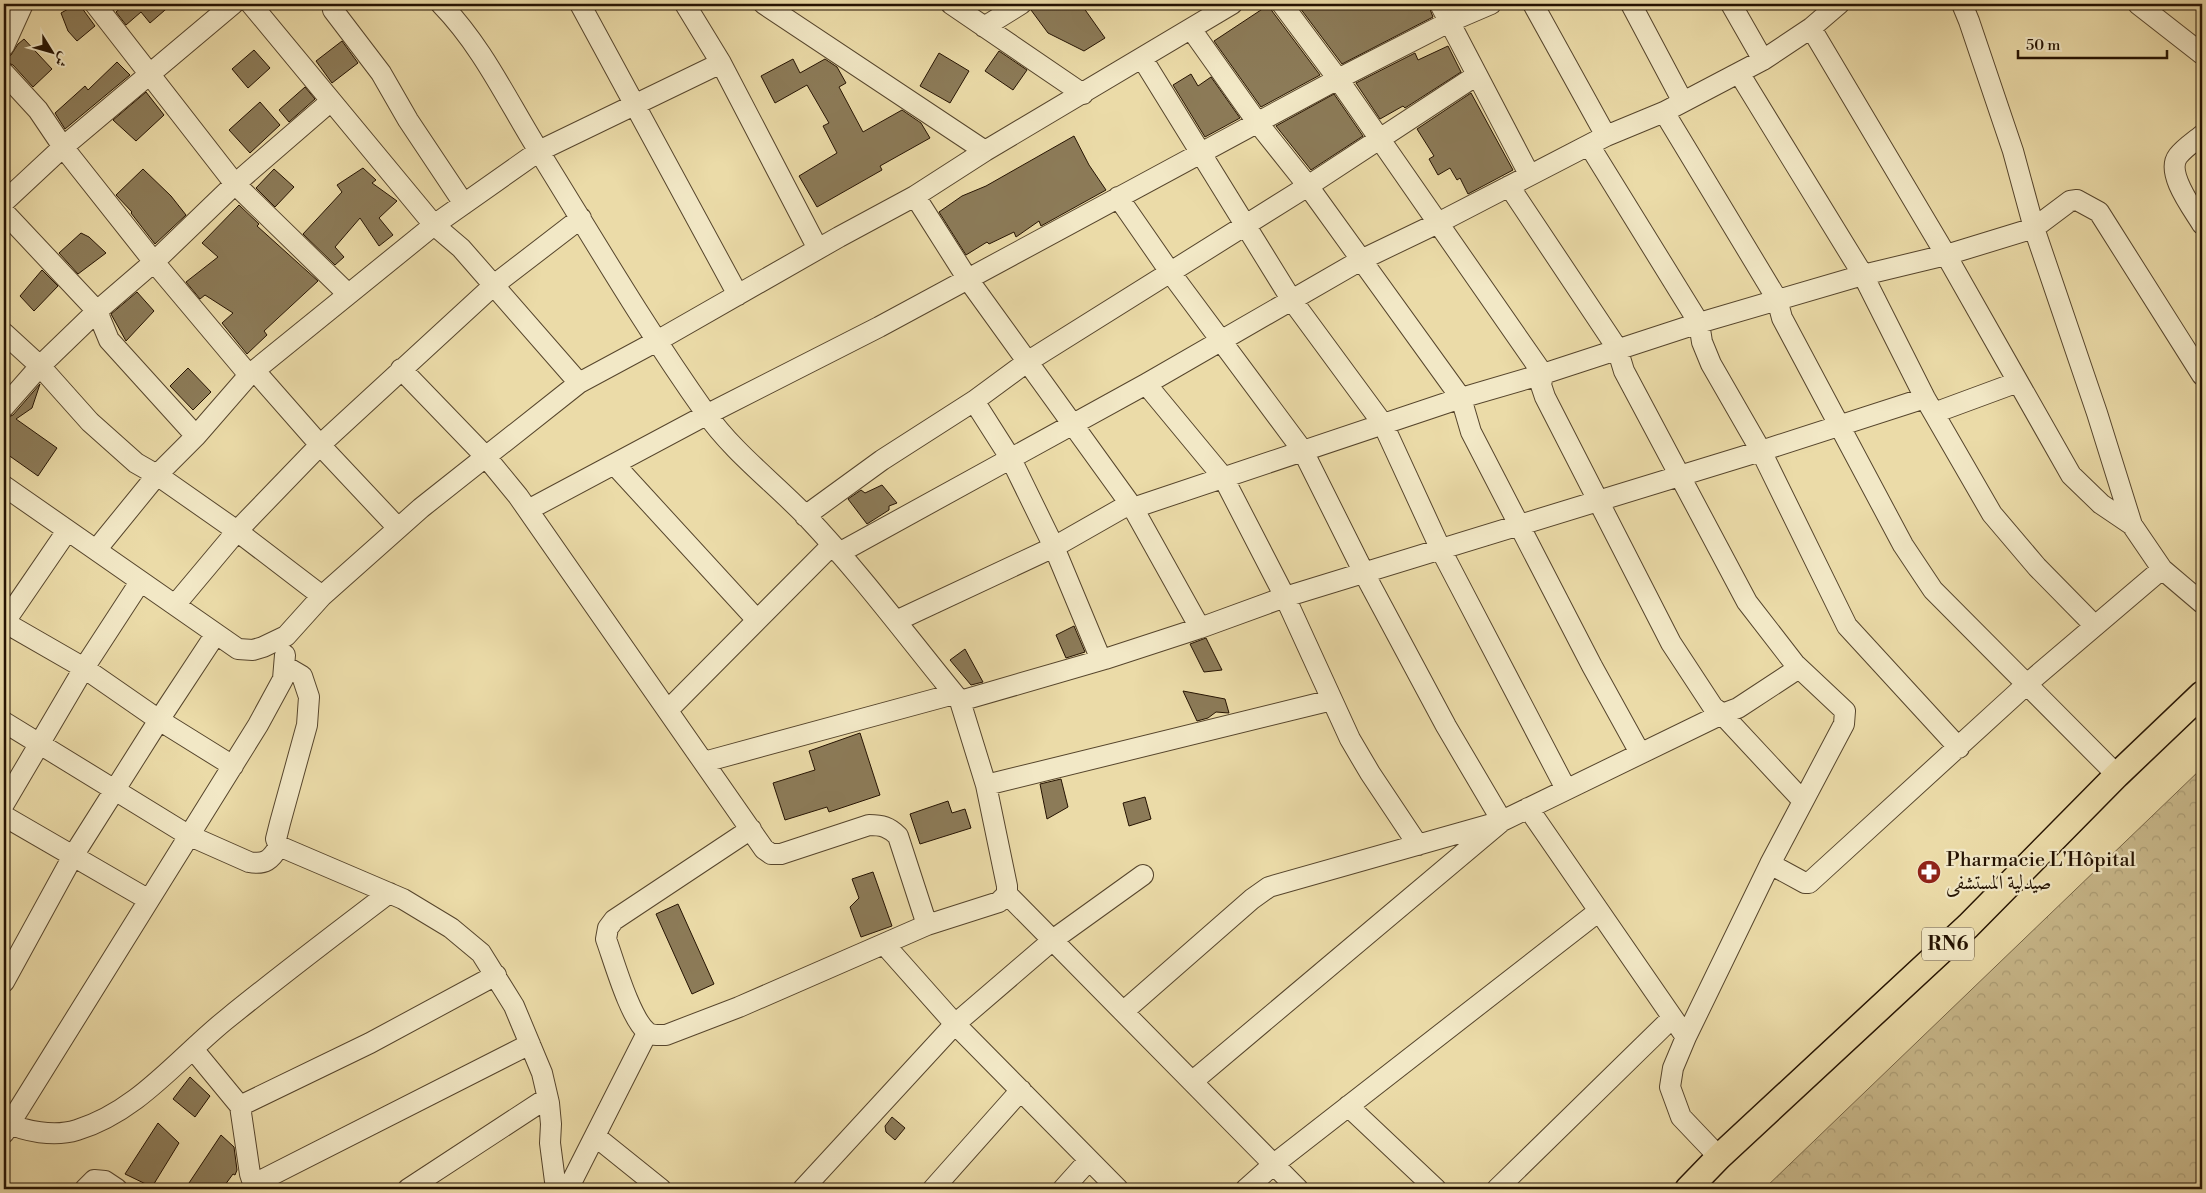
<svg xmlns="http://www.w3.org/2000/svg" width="2206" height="1193" viewBox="0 0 2206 1193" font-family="'Libre Bodoni',Amiri,serif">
	<defs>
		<pattern id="forest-crowns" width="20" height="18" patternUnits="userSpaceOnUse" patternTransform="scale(1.25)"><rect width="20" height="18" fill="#c9b98c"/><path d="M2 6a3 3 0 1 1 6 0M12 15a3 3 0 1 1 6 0" fill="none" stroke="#ac9e77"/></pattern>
	</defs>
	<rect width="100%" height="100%" fill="#ebdba8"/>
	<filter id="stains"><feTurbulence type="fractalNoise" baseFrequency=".004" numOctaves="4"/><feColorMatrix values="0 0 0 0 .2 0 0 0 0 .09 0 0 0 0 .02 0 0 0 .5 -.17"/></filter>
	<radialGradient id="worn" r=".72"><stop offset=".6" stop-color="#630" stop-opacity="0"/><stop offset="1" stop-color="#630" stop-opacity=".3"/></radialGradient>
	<!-- forest -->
	<path fill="url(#forest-crowns)" stroke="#776647" d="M2202 768V1189H1764Z"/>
	<!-- building -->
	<path fill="#8c7b58" stroke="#251302" d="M77 4H79L95 26 77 41 68 31 61 13Z
		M125 4H172L150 23 141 12 126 25 116 12Z
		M1033 4H1081L1105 38 1084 51 1048 33 1031 10Z
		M1270 4 1272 11 1320 75 1261 107 1214 41Z
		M1297 4H1428L1433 17 1342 64Z
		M24 39 52 69 33 87 13 65 4 61V58L11 55 18 44Z
		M342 41 358 63 332 83 316 61Z
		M1448 46 1461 72 1405 108 1403 106 1380 119 1356 83 1415 53 1418 60Z
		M254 50 270 68 248 88 232 69Z
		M999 51 1027 70 1013 90 985 71Z
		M939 53 969 71 950 103 920 86Z
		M793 59 800 73 825 59 837 67 846 83 839 87 863 132 902 110 921 123 930 138 880 166 882 170 817 207 799 176 837 153 823 126 829 123 807 85 775 103 761 76Z
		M117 62 130 75 65 129 55 113 85 86 88 90Z
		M1191 74 1198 86 1211 77 1240 118 1205 137 1173 85Z
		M305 87 315 99 289 122 279 110Z
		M146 92 164 115 136 141 113 120Z
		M1471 93 1513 170 1468 194 1460 178 1457 180 1450 168 1438 175 1429 159 1434 156 1417 129Z
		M1334 94 1363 136 1311 170 1276 126Z
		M260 102 280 125 250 153 229 130Z
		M1074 136 1089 165 1106 190 1041 226 1039 221 1016 237 1014 232 989 244 987 242 966 255 939 212 962 196 986 186Z
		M363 168 376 180 372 183 397 201 379 218 393 235 379 246 360 218 335 247 344 257 335 265 303 234 342 192 337 185Z
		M143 169 171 196 186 215 155 244 131 213 132 212 116 195Z
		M274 169 294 187 275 207 256 188Z
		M239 205 259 224 257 226 318 281 264 331 267 335 247 354 222 323 233 313 205 295 200 299 186 282 218 257 202 243Z
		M81 233 89 237 106 253 78 274 59 253Z
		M42 270 58 286 34 311 20 296Z
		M137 292 154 311 126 341 111 314Z
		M188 368 211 392 193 410 170 386Z
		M40 384 32 408 16 419 57 448 38 476 4 452V419L13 415Z
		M882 485 897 503 889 506V510L867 524 848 499 861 490 865 493Z
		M1074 626 1085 652 1066 658 1056 635Z
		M1206 638 1222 670 1204 672 1190 644Z
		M965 649 983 682 971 685 950 660Z
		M1183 691 1225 699 1229 713 1216 712 1208 718 1197 721Z
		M860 733 880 795 829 812 827 807 785 820 773 783 815 770 809 751Z
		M1061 779 1068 807 1047 819 1040 784Z
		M1145 797 1151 819 1129 826 1123 803Z
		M948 801 952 813 965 809 971 828 920 844 910 814Z
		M873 872 892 926 861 937 850 907 859 898 852 879Z
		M678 904 714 984 692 994 656 914Z
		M190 1077 210 1096 195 1117 173 1099Z
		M892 1117 905 1128 895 1140 886 1132 885 1126Z
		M158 1123 179 1143 152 1187 125 1174Z
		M221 1135 234 1147 237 1170 235 1175 233 1174 222 1189H185Z"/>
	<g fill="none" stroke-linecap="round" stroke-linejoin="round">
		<!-- minor casing -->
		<g stroke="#56452c" stroke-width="22">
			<path id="minor" d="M95 4 235 184 348 294
				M251 4 434 225 461 248 579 383
				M332 4 333 10 381 73 408 120 464 204
				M441 4C483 47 508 102 540 153 594 240 646 329 705 412 732 451 773 482 806 516 861 574 909 639 960 701L1105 659 1200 628 1285 597 1761 451 1925 398
				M580 4 738 295
				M685 4 721 63 818 249
				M764 4 985 151
				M951 4 1083 94
				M1282 4 1338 79 1543 374 1541 385 1545 397 1671 643 1713 707 1722 714 1738 708 1799 668
				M1440 4 1529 174
				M1533 4 1606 136
				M1631 4 1683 102
				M1731 4 1763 60
				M1962 4 1969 21 2013 151 2034 228 2097 413 2132 525 2162 569 2202 603
				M2138 4 2202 54
				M984 27 1021 4
				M1811 28 1946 255 2071 475 2101 504 2132 525
				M1191 29 1257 122 1308 186 1461 398 1471 432 1592 666 1640 753
				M4 46 23 4
				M1142 58 1291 299 1383 424 1441 550 1566 789
				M4 73 38 110 63 147 154 262 249 375
				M1739 73 1863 275 1925 398 1992 514 2037 567 2095 626
				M1664 112 1777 299 1782 318 1903 545 1933 590 2117 775
				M2202 135C2195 141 2184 148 2178 156 2165 173 2193 209 2202 224
				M1589 145 1699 323 1702 342 1711 364 1761 451 1847 626 1959 748
				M1509 186 1617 348 1624 371 1747 602 1795 664 1845 711 1844 724 1770 864 1805 883H1809L2027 684 2162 569
				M915 196 967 278 1133 508 1200 628
				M1118 197 1170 272 1303 451 1364 573 1446 726 1502 821 1193 1081
				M4 202 63 147 233 4
				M4 212 97 311 109 340 196 436
				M4 333 40 366 90 422 136 463 157 475 237 531 322 596
				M401 369 486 457 518 496 764 849 771 854H781L869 825C882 825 889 827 898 836L927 925
				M255 371 320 445 398 528
				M1146 384 1223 477 1285 597 1350 739 1370 773 1418 845
				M974 401 1011 459 1054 547 1099 655 1105 659
				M4 407 40 366 97 311 154 262 235 184 331 101
				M1934 413 2018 382
				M614 464 757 620
				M4 486 238 649 253 650 263 647 286 636 322 596 421 508 579 383 657 341 839 237 915 196 985 151 1232 4
				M528 510 706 415 879 327 1338 79 1449 22 1491 4
				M805 516 882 460 974 401 1027 362 1308 186 1477 75
				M96 550 157 475 196 436 249 375 434 225 539 151 721 63
				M839 553 1146 384 1361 260 1438 223 1606 136 1664 112 1763 60 1811 28 1839 4
				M175 605 237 531 320 445 494 285 581 218
				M896 621 1054 547 1126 506 1133 508 1461 398 1543 374 1699 323 1863 275 1946 255 2034 228 2070 201 2077 200 2099 212 2202 375
				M4 622 84 668 159 720 233 766
				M4 623 67 531
				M285 666 302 676 309 697 307 725 280 823 276 839 279 846 403 899 451 928 481 953 514 1006 542 1073 549 1103 551 1124 550 1143 556 1189
				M668 710 832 545
				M4 722 188 835 249 862C265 865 271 860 279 846
				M704 762 954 694
				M986 785 1332 700
				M4 804 84 668 140 582
				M1528 808 1686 1037
				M4 816 149 900
				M751 829 614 920 608 928 606 939C614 961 630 1018 647 1032 652 1036 660 1035 666 1035L739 1007 927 925 999 902 1007 894V886L986 785 960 701
				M1007 894 1298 1189
				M884 944 955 1024 1118 1189
				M4 982 73 856 159 720 215 635
				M1124 1011 1252 899 1269 887 1502 821 1722 714 1803 801
				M193 1049 240 1106 370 1043 496 975
				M240 1106 250 1174 255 1189
				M1348 1106 1436 1189
				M4 1121C24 1132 55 1137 77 1130 139 1111 179 1057 228 1018 281 975 335 934 389 893
				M4 1133 258 725 283 679 285 655
				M595 1136 661 1189
				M1719 1157 1681 1117 1670 1087 1673 1068 1686 1037 1770 864
				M254 1184 530 1044
				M85 1189 94 1180 105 1181 117 1189
				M408 1189 547 1098
				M568 1189 647 1033
				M803 1189 955 1024 1054 939 1143 875
				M933 1189 1021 1090
				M1063 1189 1089 1160
				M1246 1189 1274 1164 1599 911
				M1497 1189 1672 1018"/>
		</g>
		<!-- major casing -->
		<g stroke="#251302" stroke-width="28">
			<path id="major" d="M1688 1189 1719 1157 1968 926 2117 775 2202 694"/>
		</g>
		<!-- minor -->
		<use href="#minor" stroke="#f2e8c6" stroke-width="20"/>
		<!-- major -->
		<use href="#major" stroke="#ebdba8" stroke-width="25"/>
	</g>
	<!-- icons -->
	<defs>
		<g id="pharmacy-disc" transform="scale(1.25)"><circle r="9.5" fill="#8f2418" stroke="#f2e8c6"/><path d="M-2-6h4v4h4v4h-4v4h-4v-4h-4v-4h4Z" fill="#fff"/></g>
	</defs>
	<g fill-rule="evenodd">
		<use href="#pharmacy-disc" x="1929" y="872"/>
	</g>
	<g text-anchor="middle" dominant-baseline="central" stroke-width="4.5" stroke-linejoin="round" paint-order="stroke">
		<!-- shield labels -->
		<rect fill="#f2e8c6" stroke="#62533d" stroke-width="1" x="1922" y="927.5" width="52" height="33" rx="4"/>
		<g font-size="19" font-weight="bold" fill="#251302">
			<text x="1948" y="944">RN6</text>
		</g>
		<!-- poi labels -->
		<g font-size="20" fill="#251302" stroke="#f2e8c6" text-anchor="start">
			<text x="1946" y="860">Pharmacie L'Hôpital<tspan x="1946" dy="23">صيدلية المستشفى</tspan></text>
		</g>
	</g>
	<!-- margin -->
	<rect width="2206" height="1193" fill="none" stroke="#ebdba8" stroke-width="20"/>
	<rect x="5" y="5" width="2196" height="1183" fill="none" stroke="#251302" stroke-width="2.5"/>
	<rect x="10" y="10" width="2186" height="1173" fill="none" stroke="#251302"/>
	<!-- north arrow -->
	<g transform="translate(52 52) rotate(127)" stroke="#f2e8c6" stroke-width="4" paint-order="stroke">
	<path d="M0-4L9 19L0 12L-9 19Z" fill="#251302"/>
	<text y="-8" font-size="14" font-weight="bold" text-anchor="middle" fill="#251302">ش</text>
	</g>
	<!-- scale -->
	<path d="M2018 50v8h149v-8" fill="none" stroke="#251302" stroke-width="2.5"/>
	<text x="2026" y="50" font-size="15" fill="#251302" stroke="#f2e8c6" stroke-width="4" paint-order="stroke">50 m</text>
	<rect width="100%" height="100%" filter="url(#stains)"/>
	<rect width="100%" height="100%" fill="url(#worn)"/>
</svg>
